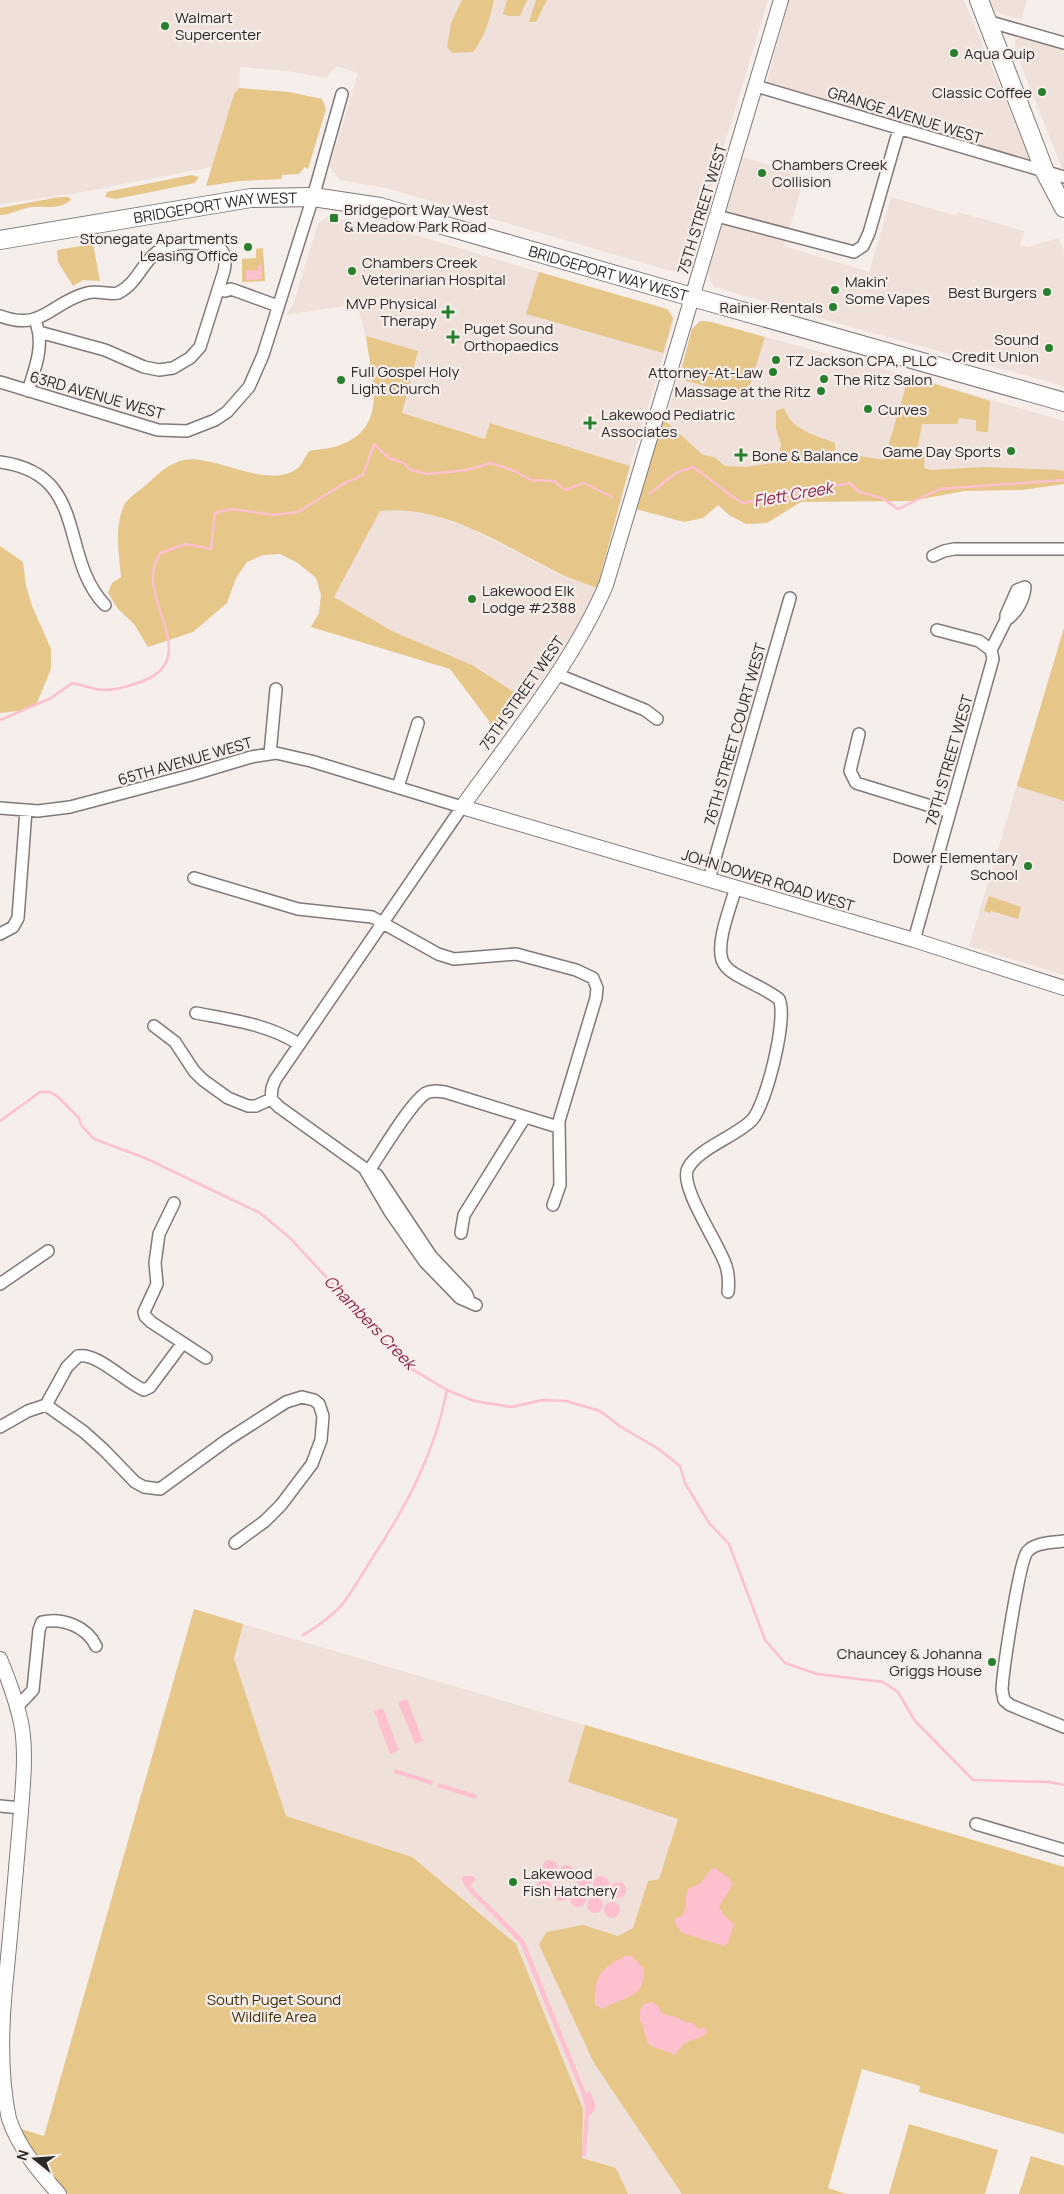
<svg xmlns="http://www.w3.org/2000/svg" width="1064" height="2194" viewBox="0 0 1064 2194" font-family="Manrope,sans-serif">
	<rect width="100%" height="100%" fill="#f5eeeb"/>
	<!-- built -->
	<path fill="#f0e0da" d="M0 0H768L691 256 687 263 680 269 671 271 386 188 340 180 330 167 331 163 358 73 337 66 326 78 287 71 240 67 239 88 234 94 212 167 71 194 0 204Z
		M789 0H964L1031 161 767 82Z
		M990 0H1027L1021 20 995 12Z
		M1021 37 1064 49V173L1015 50V40Z
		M743 157 805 176 784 246 869 272 891 197 957 216 958 212 1024 231 1020 245 1028 247 1059 238 1064 253V386L841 324 714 287 708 273Z
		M327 217 388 227 670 311 674 321 630 466 491 423 486 439 401 413 417 351 366 336 356 304 286 315 294 302 317 226 322 220Z
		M700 321 711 322 909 376 1064 421V471H1036L951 476 653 464 692 329Z
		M400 509 431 514 472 529 553 571 597 588 584 620 527 701 472 665 392 631 333 597 380 511Z
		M1064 628V975L969 946Z
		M243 1624 585 1725 568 1782 678 1818 659 1879 648 1881 633 1928 619 1936 583 1925 546 1932 539 1945 594 2063 682 2194H628L616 2168 582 2158 583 2109 412 1857 286 1816 234 1659Z"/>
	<!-- green -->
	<path fill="#e6c689" d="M462 0H494C490 18 485 37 473 52L452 53 447 47 451 23Z
		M507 0H527L520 16H510L503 14Z
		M536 0H547L536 22H529Z
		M239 88 289 92 322 99 326 109 308 169 305 167 299 174 282 175 281 179 240 181 206 186 234 94Z
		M191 175 199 177 195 183 116 199 105 197 107 192 111 191Z
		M59 197H69L71 200C59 210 45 206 32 207 21 208 10 215 0 215V208Z
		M93 244 100 281 83 280 73 286 58 262 57 250Z
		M263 248 265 281 242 282V259L256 258V249Z
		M539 272 667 309 673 318 663 353 526 314Z
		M700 321 711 322 765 337 746 397 679 379 692 329Z
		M366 336 418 351 402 413 485 439 490 423 630 466 597 588C582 582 565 577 551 569 497 542 443 505 380 511L334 597 392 631 472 665 520 696 498 733 450 669 311 627 319 613 321 595 316 578 298 563 280 554 263 555 247 562 236 578 227 603 193 632 148 647 134 624 118 609 108 593 112 583 121 577C119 553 114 528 124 505 128 498 140 490 146 485 158 474 169 463 184 460 215 454 270 492 299 467 303 463 306 455 309 451 319 449 331 449 340 445 390 427 371 378 366 336Z
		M909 376 990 401 988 432 976 431V420L959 418 957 424H922L917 451 925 453 924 468 931 470 984 467 1059 470 1064 471V484L1022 490 964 491 911 501 801 502 767 523 746 524 729 515 718 505 703 518 684 522 636 509 661 417 703 455 714 457 725 466 746 467 778 462 781 445 776 429V411L784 408C791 430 815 435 835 443V452L884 460Z
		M0 546 23 562 26 586 32 606 51 649V669L36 705 18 711 0 713Z
		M1064 628V801L1017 786Z
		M989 896 1021 907 1018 919 991 911 990 913 984 911Z
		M194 1609 243 1624 234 1659 286 1816 412 1857 516 1944 583 2109 582 2158 616 2168 628 2194H68L44 2166 18 2128 44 2136Z
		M585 1725 1064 1867V2134L919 2092 920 2086 862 2069 828 2188 846 2194H682L594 2063 539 1945 546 1932 583 1925 618 1936 633 1928 648 1881 659 1879 678 1819 568 1782Z
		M909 2124 998 2150 985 2194H889Z
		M1031 2156 1064 2166V2194H1019Z"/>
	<!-- water -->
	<path fill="#fcc0ce" d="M261 265 262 279 246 280V270L258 271V266Z
		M407 1699 423 1741 415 1744 398 1702Z
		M383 1708 399 1750 390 1754 374 1711Z
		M395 1769 433 1781 432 1785 394 1773Z
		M439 1783 477 1795 476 1799 437 1787Z
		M542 1868a8 8 0 1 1 16 0a8 8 0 1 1-16 0Z
		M559 1873a8 8 0 1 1 16 0a8 8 0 1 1-16 0Z
		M714 1868 727 1876 733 1884 719 1907 725 1916 734 1924 728 1943 724 1946 682 1933 675 1923 676 1918 682 1916C689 1905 683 1900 688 1889L701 1883 710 1870Z
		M576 1879a8 8 0 1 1 16 0a8 8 0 1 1-16 0Z
		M593 1884a8 8 0 1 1 16 0a8 8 0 1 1-16 0Z
		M464 1876H473L476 1879 470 1886 524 1940 586 2093 590 2091 596 2107 589 2117 586 2156H582L585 2107 582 2095 520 1943 466 1888 461 1879Z
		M536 1888a8 8 0 1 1 16 0a8 8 0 1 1-16 0Z
		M610 1890a8 8 0 1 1 16 0a8 8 0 1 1-16 0Z
		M553 1893a8 8 0 1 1 16 0a8 8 0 1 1-16 0Z
		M570 1899a8 8 0 1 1 16 0a8 8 0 1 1-16 0Z
		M587 1905a8 8 0 1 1 16 0a8 8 0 1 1-16 0Z
		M604 1910a8 8 0 1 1 16 0a8 8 0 1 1-16 0Z
		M625 1956H632L644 1969C645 1999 624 1996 603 2009L595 2005C594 1978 599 1969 625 1956Z
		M652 2002 657 2005 664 2015C676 2014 682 2023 693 2023L698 2029 705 2028 707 2032C701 2040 693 2038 685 2043 681 2046 679 2052 674 2055 666 2049 652 2049 648 2043 645 2037 646 2030 640 2021V2010L644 2004Z"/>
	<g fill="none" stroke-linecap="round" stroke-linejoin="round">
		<!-- stream -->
		<path stroke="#fcc0ce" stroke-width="2.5" d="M649 494 676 473 693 467C711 479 725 493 743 503L850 483 859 492 882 498 898 509 939 489 1064 480
			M0 720 51 698 72 683C82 685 95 690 105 690 116 690 132 685 143 681 196 660 151 613 153 574 153 568 157 559 160 553L186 544 211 549 215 513 231 509 274 515 298 512 343 484 363 475 374 444 389 458 404 463 410 470 428 474 467 470 491 463 514 471 531 480 554 481 565 490 584 483 612 497
			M0 1121 40 1092H49L57 1096 79 1118 81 1125 94 1139 145 1158 260 1213 290 1238 410 1368 447 1390 474 1401 512 1407 542 1400 566 1401 600 1411 621 1427 657 1448 680 1466 685 1483 709 1523 729 1544 765 1640 785 1663 817 1674 883 1682 898 1692 915 1721 973 1780 1049 1782 1064 1785
			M303 1635C318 1626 333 1616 344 1602 354 1589 362 1574 371 1560 406 1507 435 1453 447 1390"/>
		<!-- minor casing -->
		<g stroke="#807977" stroke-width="14">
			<path id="minor" d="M987 21 1064 43
				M756 86 1064 177
				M717 216 854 252 863 246 869 233 899 129
				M225 291 231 289 278 306
				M0 316C43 332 51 302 87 293 97 290 108 295 118 293 147 278 141 245 187 243 197 243 208 243 217 247 227 252 226 262 224 271L200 347 190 358 173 368 159 370 144 367 105 350 39 332
				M0 382 158 430 187 431 215 420 227 412 249 387 263 355 313 197 342 94
				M28 391C34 371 44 347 37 326
				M0 462C90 474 58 556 105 605
				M933 556 944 551 954 549H1064
				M937 630 979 641 991 650
				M556 674 645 710 657 719
				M859 734 850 771 856 783 950 812
				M270 754 276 689
				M398 787 418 723
				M0 808 38 811 70 807 191 775 251 757 276 753 311 761 462 807 275 1080 272 1088 271 1099
				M194 878 298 909 372 917 438 954 454 959 516 954 576 970 593 978 597 988 596 998 559 1121 560 1185 553 1205
				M709 879 790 598
				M0 934 13 927 18 918 26 810
				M914 940 993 659 991 650 1006 620V615L1017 590 1025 587C1024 599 1017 613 1006 620
				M196 1013C232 1020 267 1024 299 1044
				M154 1026 175 1042 194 1071 203 1080 228 1098 248 1106H256L271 1099
				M271 1099 279 1107 364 1168 390 1212 425 1262 460 1298 476 1305
				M368 1172C380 1155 410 1103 426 1093 432 1090 438 1091 445 1092L558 1127
				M368 1172 377 1175 431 1256 466 1293 469 1300
				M174 1203 159 1234 155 1263 157 1284 144 1312 145 1316 151 1322 206 1358
				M461 1233 464 1215 525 1117
				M0 1284 48 1251
				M728 1292C729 1283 729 1275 726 1266 720 1245 678 1186 688 1168 699 1148 735 1137 752 1120 766 1105 788 1018 779 999 766 989 750 983 735 974 730 971 724 966 722 960 716 941 731 906 736 887
				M46 1405 84 1432 104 1450 135 1482 144 1487 160 1489 227 1440 286 1402 302 1397 314 1400 319 1404 323 1416 321 1440 312 1464 281 1505 265 1521 235 1543
				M0 1427 28 1411 46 1405 67 1367 78 1356C97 1352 125 1382 144 1390L150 1387 182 1344
				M1064 1541C1052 1543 1035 1542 1027 1552 1019 1563 1003 1670 1002 1690L1004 1700 1010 1705 1064 1727
				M16 1708 33 1690 39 1630 42 1622C63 1617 87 1627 96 1646
				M0 1806 21 1808
				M976 1824 1064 1850"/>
		</g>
		<!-- tertiary casing -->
		<g stroke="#807977" stroke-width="16">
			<path id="tertiary" d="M781 0 606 585C573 663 511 738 462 807L914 940 1064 988
				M0 1659C9 1681 18 1704 22 1728 26 1755 23 1783 21 1811 16 1870 11 1929 5 1988 1 2031 0 2077 9 2119 19 2148 39 2172 59 2194"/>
		</g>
		<!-- primary casing -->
		<g stroke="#807977" stroke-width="20">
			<g id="primary">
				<path d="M979 0 1045 172 1064 208"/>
				<path id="s1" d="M0 240 251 198 313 197 380 207 692 297 1064 402"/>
			</g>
		</g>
		<!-- minor -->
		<use href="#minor" stroke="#fff" stroke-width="11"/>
		<!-- tertiary -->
		<use href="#tertiary" stroke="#fff" stroke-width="14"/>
		<!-- primary -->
		<use href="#primary" stroke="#fff" stroke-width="18"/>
	</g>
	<!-- markers -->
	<g fill="#28802e" stroke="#f5eeeb" stroke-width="2">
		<circle cx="165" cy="26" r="5"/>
		<circle cx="954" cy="53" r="5"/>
		<circle cx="1042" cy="92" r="5"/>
		<circle cx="762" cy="173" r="5"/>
		<rect x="329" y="213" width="10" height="10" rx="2.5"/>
		<circle cx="248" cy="247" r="5"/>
		<circle cx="352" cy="271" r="5"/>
		<circle cx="835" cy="290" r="5"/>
		<circle cx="1047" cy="292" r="5"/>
		<circle cx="833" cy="307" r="5"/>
		<path d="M445.5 304.5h5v5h5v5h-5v5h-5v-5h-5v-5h5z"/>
		<path d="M450.5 329.5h5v5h5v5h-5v5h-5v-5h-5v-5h5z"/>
		<circle cx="1049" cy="348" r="5"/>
		<circle cx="776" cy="360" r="5"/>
		<circle cx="773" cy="372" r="5"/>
		<circle cx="824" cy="379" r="5"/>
		<circle cx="341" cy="380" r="5"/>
		<circle cx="821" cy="391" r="5"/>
		<circle cx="868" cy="409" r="5"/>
		<path d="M587.5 415.5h5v5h5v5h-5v5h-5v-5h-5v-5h5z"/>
		<circle cx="1011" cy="451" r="5"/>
		<path d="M738.5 447.5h5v5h5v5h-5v5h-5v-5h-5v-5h5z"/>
		<circle cx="472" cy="599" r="5"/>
		<circle cx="1028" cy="866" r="5"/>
		<circle cx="992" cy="1662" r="5"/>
		<circle cx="513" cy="1882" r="5"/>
	</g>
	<g text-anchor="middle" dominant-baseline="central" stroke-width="4.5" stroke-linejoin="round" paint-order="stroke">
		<!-- poi labels -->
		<g font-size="15" fill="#2b2827" stroke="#f5eeeb" text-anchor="start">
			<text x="175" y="17">Walmart<tspan x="175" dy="17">Supercenter</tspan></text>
			<text x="964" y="53">Aqua Quip</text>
			<text x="1032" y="92" text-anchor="end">Classic Coffee</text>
			<text x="772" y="164">Chambers Creek<tspan x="772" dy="17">Collision</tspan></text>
			<text x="344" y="209">Bridgeport Way West<tspan x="344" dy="17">&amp; Meadow Park Road</tspan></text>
			<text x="238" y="238" text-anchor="end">Stonegate Apartments<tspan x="238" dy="17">Leasing Office</tspan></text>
			<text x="362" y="262">Chambers Creek<tspan x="362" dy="17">Veterinarian Hospital</tspan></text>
			<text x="845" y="281">Makin'<tspan x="845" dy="17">Some Vapes</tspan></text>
			<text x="1037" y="292" text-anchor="end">Best Burgers</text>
			<text x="437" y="303" text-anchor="end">MVP Physical<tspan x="437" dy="17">Therapy</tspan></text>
			<text x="823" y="307" text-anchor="end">Rainier Rentals</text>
			<text x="464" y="328">Puget Sound<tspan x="464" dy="17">Orthopaedics</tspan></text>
			<text x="1039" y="339" text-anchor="end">Sound<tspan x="1039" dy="17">Credit Union</tspan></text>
			<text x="786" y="360">TZ Jackson CPA, PLLC</text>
			<text x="351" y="371">Full Gospel Holy<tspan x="351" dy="17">Light Church</tspan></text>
			<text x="763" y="372" text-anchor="end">Attorney-At-Law</text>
			<text x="834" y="379">The Ritz Salon</text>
			<text x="811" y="391" text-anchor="end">Massage at the Ritz</text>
			<text x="878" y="409">Curves</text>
			<text x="601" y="414">Lakewood Pediatric<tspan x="601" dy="17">Associates</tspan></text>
			<text x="1001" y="451" text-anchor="end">Game Day Sports</text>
			<text x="752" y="455">Bone &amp; Balance</text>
			<text x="482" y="590">Lakewood Elk<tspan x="482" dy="17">Lodge #2388</tspan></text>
			<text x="1018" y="857" text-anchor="end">Dower Elementary<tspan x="1018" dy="17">School</tspan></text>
			<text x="982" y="1653" text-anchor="end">Chauncey &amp; Johanna<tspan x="982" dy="17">Griggs House</tspan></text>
			<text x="523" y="1873">Lakewood<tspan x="523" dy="17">Fish Hatchery</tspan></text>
		</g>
		<!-- street labels -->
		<g font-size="15" fill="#2b2827" stroke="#f5eeeb">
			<text transform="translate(905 115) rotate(17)">GRANGE AVENUE WEST</text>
			<text stroke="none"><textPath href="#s1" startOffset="218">BRIDGEPORT WAY WEST</textPath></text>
			<text transform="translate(702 209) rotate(-73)">75TH STREET WEST</text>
			<text stroke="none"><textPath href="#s1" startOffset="622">BRIDGEPORT WAY WEST</textPath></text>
			<text transform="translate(97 395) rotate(16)">63RD AVENUE WEST</text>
			<text transform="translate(522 693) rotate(-55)">75TH STREET WEST</text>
			<text transform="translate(735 734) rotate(-74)">76TH STREET COURT WEST</text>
			<text transform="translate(949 760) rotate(-74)">78TH STREET WEST</text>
			<text transform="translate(185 761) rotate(-16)">65TH AVENUE WEST</text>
			<text transform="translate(768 880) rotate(17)">JOHN DOWER ROAD WEST</text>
		</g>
		<!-- park labels -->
		<g font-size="15" fill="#3e2c05" stroke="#f5eeeb">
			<text x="274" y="1999">South Puget Sound<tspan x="274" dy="17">Wildlife Area</tspan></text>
		</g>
		<!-- water labels -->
		<g font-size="16" font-style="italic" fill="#8f224b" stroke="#f5eeeb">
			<text transform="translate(793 494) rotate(-10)">Flett Creek</text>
			<text transform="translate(370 1322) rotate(46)">Chambers Creek</text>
		</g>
	</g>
	<!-- north arrow -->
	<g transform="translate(35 2159) rotate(287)" stroke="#f5eeeb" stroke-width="4" paint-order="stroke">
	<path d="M0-4L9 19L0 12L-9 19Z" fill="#2b2827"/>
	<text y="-8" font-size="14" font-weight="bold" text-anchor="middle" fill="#2b2827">N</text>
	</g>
</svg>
